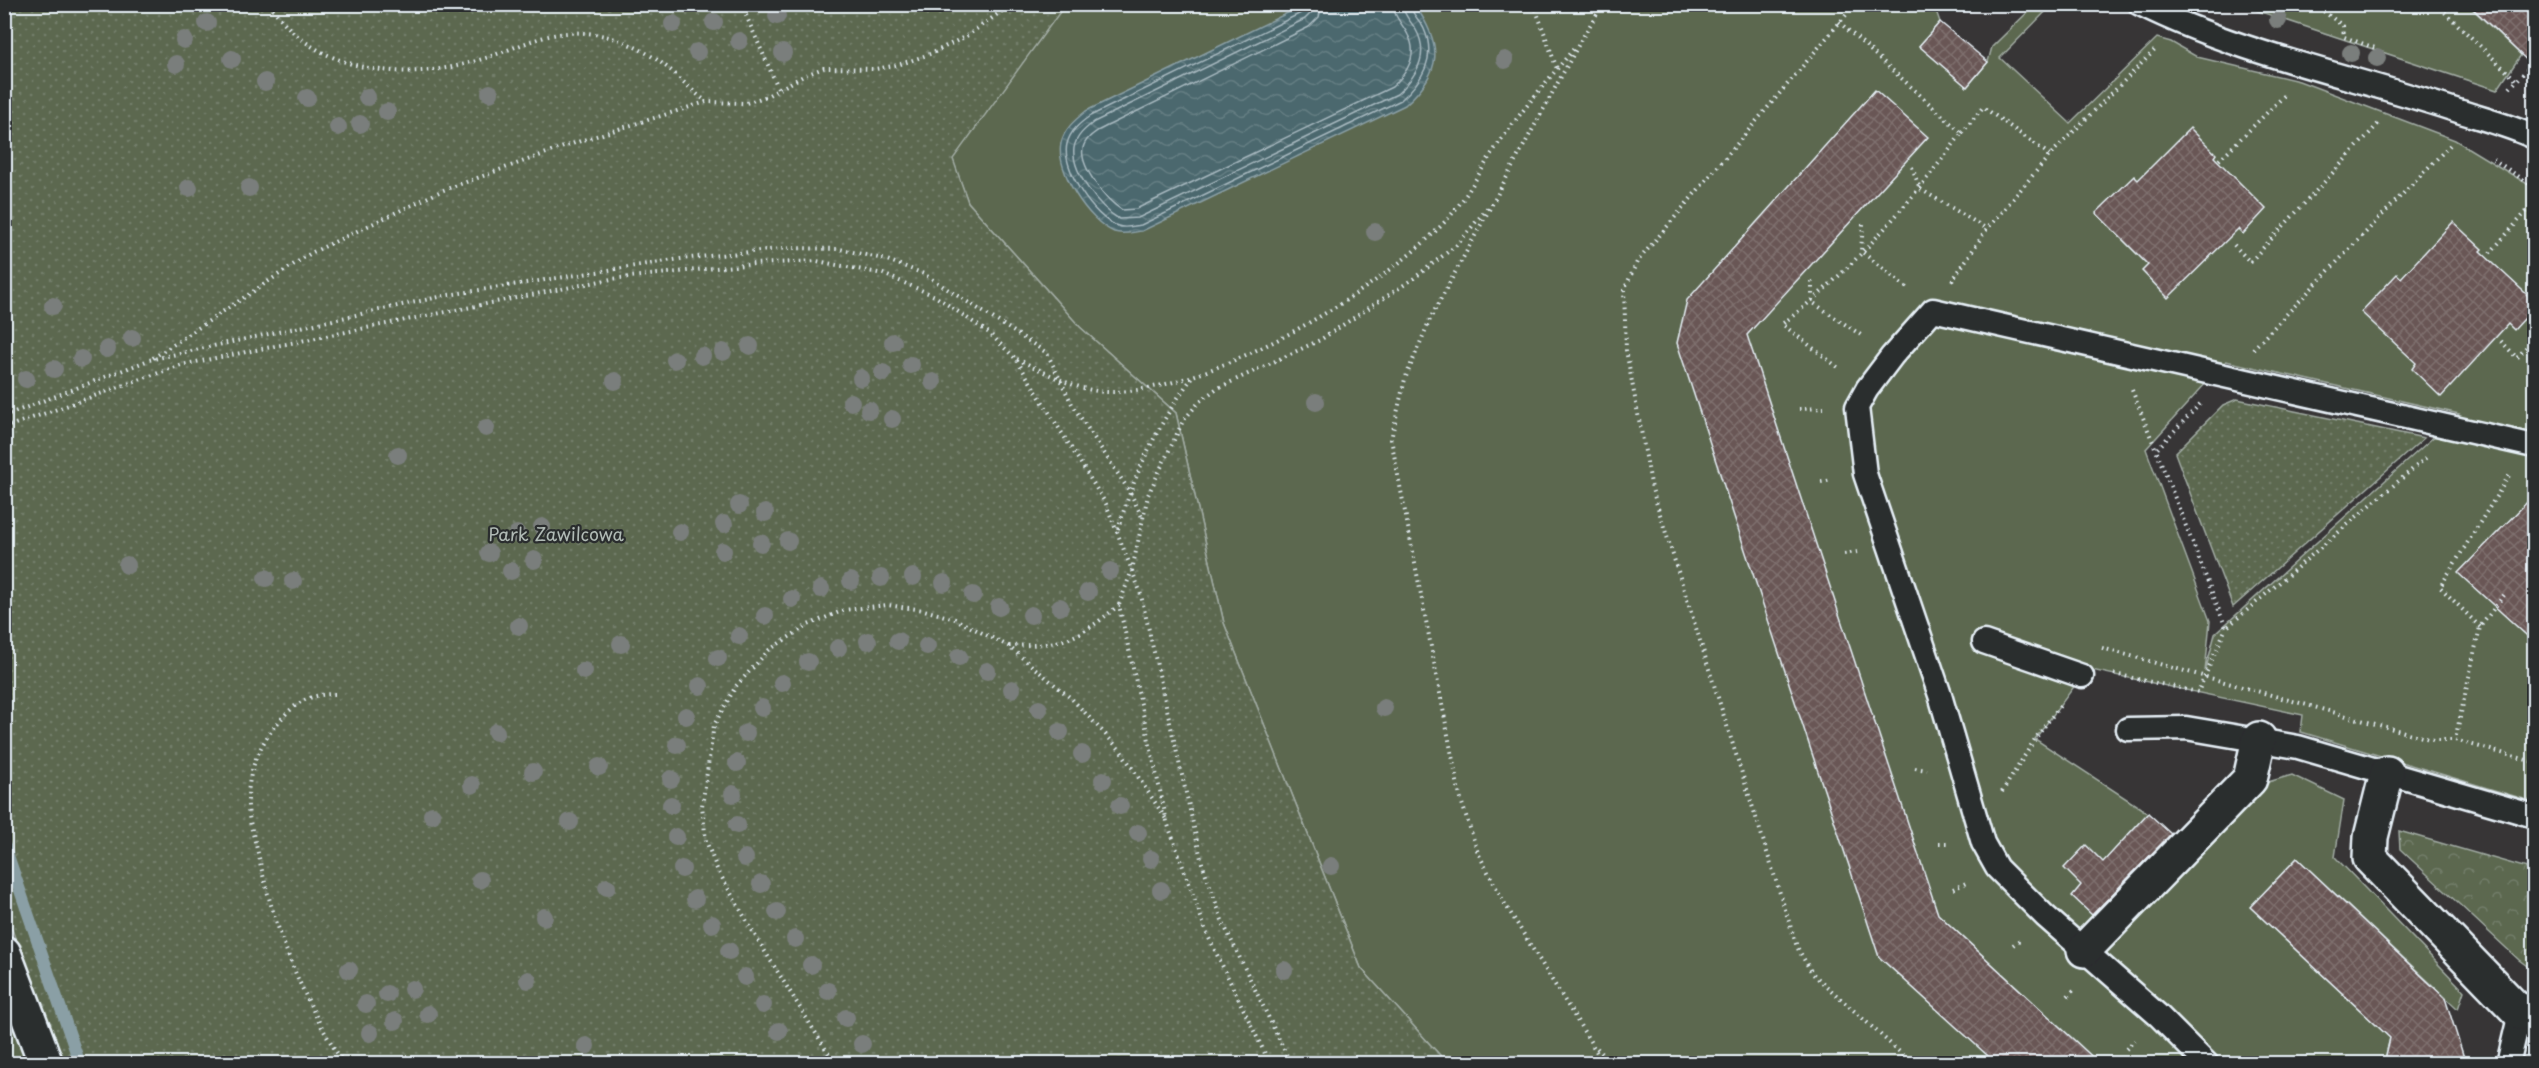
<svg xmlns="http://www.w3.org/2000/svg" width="2539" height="1068" viewBox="0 0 2539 1068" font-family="'Playpen Sans',sans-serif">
	<defs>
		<pattern id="forest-crowns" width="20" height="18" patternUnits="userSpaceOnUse" patternTransform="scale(1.5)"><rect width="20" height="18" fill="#5c6850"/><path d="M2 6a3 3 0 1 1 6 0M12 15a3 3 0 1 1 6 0" fill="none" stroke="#737e6a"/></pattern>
		<pattern id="park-dots" width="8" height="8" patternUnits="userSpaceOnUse" patternTransform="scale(1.5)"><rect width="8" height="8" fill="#5c6850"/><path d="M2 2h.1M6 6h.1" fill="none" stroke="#737e6a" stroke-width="1.8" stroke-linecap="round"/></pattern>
		<pattern id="water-waves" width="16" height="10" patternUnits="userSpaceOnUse" patternTransform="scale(1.5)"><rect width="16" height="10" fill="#4b686e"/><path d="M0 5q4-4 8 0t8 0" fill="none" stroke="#657e83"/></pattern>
		<pattern id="building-cross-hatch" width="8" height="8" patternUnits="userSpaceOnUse" patternTransform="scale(1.5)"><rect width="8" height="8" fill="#695755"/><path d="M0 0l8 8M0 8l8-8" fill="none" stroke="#7e706e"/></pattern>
	</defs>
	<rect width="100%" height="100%" fill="#373536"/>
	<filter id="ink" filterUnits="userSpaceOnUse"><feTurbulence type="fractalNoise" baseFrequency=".0167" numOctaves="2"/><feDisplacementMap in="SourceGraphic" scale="12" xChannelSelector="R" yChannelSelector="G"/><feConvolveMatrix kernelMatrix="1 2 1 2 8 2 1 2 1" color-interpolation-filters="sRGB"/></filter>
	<g filter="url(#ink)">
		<!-- green -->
		<path fill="#5c6850" stroke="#a2aca4" stroke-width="1.5" fill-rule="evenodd" d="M1065 4 1934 5 1940 22 1919 46 1967 87 1988 62 1992 47 2035 5H2052L2000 58 2070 123 2157 38 2171 42 2197 57 2299 81 2455 140 2534 188V802L2301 732 2303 715 2087 669 2035 739 2148 813 2127 836 2151 858 2172 835 2213 798 2292 775 2344 800 2335 857 2464 991 2458 1009 2297 858 2251 907 2390 1038 2384 1063H1447L1361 968 1224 623 1176 413 1080 327 968 202 952 159ZM2226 361 2459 414 2215 634 2205 672 2210 621 2146 449Z
			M2240 5H2468L2521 55 2497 90Z
			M5 992 29 1063H5Z"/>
		<!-- forest -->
		<path fill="url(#forest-crowns)" stroke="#a2aca4" stroke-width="1.5" d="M2399 831 2534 870V971L2519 960 2400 849Z"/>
		<!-- park -->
		<path fill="url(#park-dots)" stroke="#a2aca4" stroke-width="1.5" d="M5 5H1065L953 159 968 202 1080 327 1176 413 1224 623 1361 968 1447 1063H60L5 910Z
			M2237 399 2424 438 2233 607 2175 453 2223 405Z"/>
		<!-- water -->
		<path fill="url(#water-waves)" stroke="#8a9fa5" stroke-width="1.5" d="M1304 5H1415C1443 46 1443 71 1405 105L1142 231C1133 232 1123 235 1114 232 1089 222 1055 171 1061 143 1064 129 1075 120 1086 111Z"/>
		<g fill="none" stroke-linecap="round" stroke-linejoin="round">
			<!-- shore -->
			<path stroke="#a9bac1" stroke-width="1.5" d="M1305 4 1301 13 1090 116C1080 123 1070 131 1067 144 1061 168 1094 219 1118 226 1125 229 1133 226 1141 225L1401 100C1422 81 1437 58 1424 29 1420 20 1411 14 1410 4
				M1313 4 1311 13 1305 19 1094 122C1085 129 1076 136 1074 148 1071 172 1100 208 1119 219L1138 218 1397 94C1416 77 1430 55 1416 30 1411 21 1403 15 1402 4
				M1322 4 1319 17 1309 27 1099 130C1093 134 1085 139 1083 148 1079 167 1107 201 1122 210L1136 209 1392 87C1407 73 1419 55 1408 35 1403 24 1394 18 1393 4"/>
			<!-- stream -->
			<path stroke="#8a9fa5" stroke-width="12" d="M4 844 80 1064"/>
		</g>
		<!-- building -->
		<path fill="url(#building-cross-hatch)" stroke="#e8f1f8" stroke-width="1.5" d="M2468 4H2535V68Z
			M1940 22 1988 62 1967 87 1919 46Z
			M1875 90 1928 137 1747 335 1938 914 2100 1064H1997L1879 957 1677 343 1687 300Z
			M2190 128 2216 154 2214 157 2266 209 2243 234 2238 229 2168 298 2142 271 2148 265 2096 213 2134 176 2138 180Z
			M2453 222 2482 249 2480 251 2535 302V307L2514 330 2508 324 2441 397 2412 369 2416 363 2361 312 2397 274 2401 278Z
			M2535 494V643L2458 573Z
			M2148 813 2171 834 2092 915 2072 896 2081 885 2064 868 2086 845 2103 862Z
			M2297 858 2445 998 2466 1064H2384L2390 1038 2250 907Z"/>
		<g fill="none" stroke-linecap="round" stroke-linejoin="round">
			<!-- service casing -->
			<g stroke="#e8f1f8" stroke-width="27">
				<path id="service" d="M2140 4C2238 53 2348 75 2452 109 2479 118 2509 125 2534 137
					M1984 642 2082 676
					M2128 729 2186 728 2298 747 2534 816
					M2207 1064 2159 1016 2045 916 1997 868 1983 843 1940 695 1865 474 1857 407 1867 389 1892 356 1933 310 2534 446
					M2508 1064 2520 1013"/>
			</g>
			<!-- minor casing -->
			<g stroke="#e8f1f8" stroke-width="38">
				<path id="minor" d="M2387 773 2371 837 2370 858 2520 1013 2534 1009
					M2084 950 2250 779 2259 739
					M4 953 46 1064"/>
			</g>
			<!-- path -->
			<path stroke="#e8f1f8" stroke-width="4" stroke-dasharray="1.5 4.5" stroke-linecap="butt" d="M269 4C279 17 290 31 304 41 354 77 423 78 479 60 520 48 549 27 594 34 618 37 645 50 664 65 679 76 690 90 706 101
				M741 4 779 90
				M1534 4 1557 69
				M1603 4 1581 40 1431 317 1405 379 1391 439 1460 797 1478 853 1505 904 1604 1064
				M2314 4 2343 26 2344 37 2375 48
				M2436 4 2517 81
				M1846 15 1637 262 1624 290 1626 350 1652 489 1797 947 1812 973 1913 1064
				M1839 22 1962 133C1911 201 1850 274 1782 324L1840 369
				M2510 88 2534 62
				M1962 133 1983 107 2050 155
				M2493 159 2534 187
				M2219 160 2287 93
				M1912 167 1920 189 1987 229
				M1863 224 1861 251 1907 288
				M2234 245 2250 262 2380 122
				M2490 253 2534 203
				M1812 281V302L1864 337
				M1952 281 1987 229 2050 155 2156 49
				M2501 341 2517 358 2534 338
				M2253 349 2452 143
				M153 358 311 253 441 191 583 140 706 102 746 103 767 96 805 75 824 68 875 69 898 65 933 53 968 35 1012 4
				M1017 359C1046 372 1077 392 1110 392 1208 393 1388 288 1451 215 1471 191 1485 161 1504 136 1526 105 1551 77 1575 47
				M2132 390 2156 450
				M2200 404 2156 450 2226 628 2428 456
				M1799 409 1824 408
				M4 416 149 360 448 295 680 259 789 248 840 249 887 260 924 274 1047 353 1073 406 1130 492 1142 517
				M4 428 181 365 611 279 754 264 817 261 883 274 935 296 989 333 1016 359 1106 504 1140 591 1202 863 1223 923 1291 1064
				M1821 482 1832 480
				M1118 529C1134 475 1158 423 1192 378
				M1844 554 1857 552
				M2504 595 2480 627 2455 740 2534 762
				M2480 627 2440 587 2510 474
				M1009 646C1065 644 1076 641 1119 605
				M2102 648 2433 740H2455
				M2114 674 2198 692 2226 628
				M335 694C309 694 294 703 277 724 259 745 248 772 248 799 247 817 254 836 258 853 274 929 302 999 344 1064
				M1915 768 1927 770
				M2002 792 2035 739 2062 703
				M1939 843H1949
				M1953 889 1966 883
				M2013 945 2021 939
				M2068 996 2076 988
				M1597 1048 1612 1064
				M2126 1049 2135 1040
				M835 1064 756 937 717 869 706 841 702 806 714 725 736 686 769 650 808 625 844 610 887 605 924 610 955 619 1008 646 1072 699 1121 751 1166 819
				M1270 1064 1207 934 1167 822 1119 605 1132 570 1148 495 1183 421 1200 401 1216 389 1320 340 1413 279 1458 244 1488 207"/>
			<!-- service -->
			<use href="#service" stroke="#2a2d2e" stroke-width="22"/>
			<!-- minor -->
			<use href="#minor" stroke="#2a2d2e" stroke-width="33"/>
		</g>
		<!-- trees -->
		<g fill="#7a7e7c">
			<circle cx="777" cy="16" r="9"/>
			<circle cx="2278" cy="20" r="9"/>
			<circle cx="714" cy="22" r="9"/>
			<circle cx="207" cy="23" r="9"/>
			<circle cx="673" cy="24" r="9"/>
			<circle cx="184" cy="40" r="9"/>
			<circle cx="739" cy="41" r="9"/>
			<circle cx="697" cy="52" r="9"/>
			<circle cx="783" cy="53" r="9"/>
			<circle cx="2351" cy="53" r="9"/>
			<circle cx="2377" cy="58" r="9"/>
			<circle cx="232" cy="59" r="9"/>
			<circle cx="1505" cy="60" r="9"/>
			<circle cx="176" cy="64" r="9"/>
			<circle cx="265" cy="82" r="9"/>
			<circle cx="490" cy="93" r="9"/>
			<circle cx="367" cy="97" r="9"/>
			<circle cx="307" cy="98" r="9"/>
			<circle cx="387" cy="112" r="9"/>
			<circle cx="360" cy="124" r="9"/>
			<circle cx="338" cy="127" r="9"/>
			<circle cx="189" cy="188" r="9"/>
			<circle cx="249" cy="188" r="9"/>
			<circle cx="1375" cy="232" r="9"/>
			<circle cx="53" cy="306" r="9"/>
			<circle cx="132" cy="338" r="9"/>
			<circle cx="893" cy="342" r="9"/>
			<circle cx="750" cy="346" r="9"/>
			<circle cx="107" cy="349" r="9"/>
			<circle cx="723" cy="352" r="9"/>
			<circle cx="702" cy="356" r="9"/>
			<circle cx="81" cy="359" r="9"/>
			<circle cx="675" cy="360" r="9"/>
			<circle cx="911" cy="365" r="9"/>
			<circle cx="54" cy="369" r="9"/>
			<circle cx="883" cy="373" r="9"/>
			<circle cx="861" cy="378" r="9"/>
			<circle cx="26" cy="379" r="9"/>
			<circle cx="615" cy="381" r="9"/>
			<circle cx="933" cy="382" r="9"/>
			<circle cx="851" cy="402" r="9"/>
			<circle cx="1316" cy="402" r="9"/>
			<circle cx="869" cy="410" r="9"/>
			<circle cx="892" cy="419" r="9"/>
			<circle cx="486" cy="428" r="9"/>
			<circle cx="398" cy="455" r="9"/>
			<circle cx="739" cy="505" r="9"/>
			<circle cx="765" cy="513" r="9"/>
			<circle cx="724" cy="524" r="9"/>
			<circle cx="542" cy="527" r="9"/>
			<circle cx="680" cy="532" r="9"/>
			<circle cx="517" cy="534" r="9"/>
			<circle cx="788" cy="541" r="9"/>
			<circle cx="761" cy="543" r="9"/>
			<circle cx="723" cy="551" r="9"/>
			<circle cx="489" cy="553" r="9"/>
			<circle cx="534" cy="560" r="9"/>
			<circle cx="127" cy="565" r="9"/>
			<circle cx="511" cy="571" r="9"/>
			<circle cx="1110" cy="571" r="9"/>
			<circle cx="913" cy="577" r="9"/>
			<circle cx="266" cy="578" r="9"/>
			<circle cx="881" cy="578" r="9"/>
			<circle cx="293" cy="581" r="9"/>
			<circle cx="851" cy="581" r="9"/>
			<circle cx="944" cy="583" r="9"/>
			<circle cx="821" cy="589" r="9"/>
			<circle cx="1088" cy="592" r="9"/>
			<circle cx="973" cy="595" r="9"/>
			<circle cx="792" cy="599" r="9"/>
			<circle cx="999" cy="607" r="9"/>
			<circle cx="1060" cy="607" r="9"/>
			<circle cx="1031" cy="615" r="9"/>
			<circle cx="765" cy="616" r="9"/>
			<circle cx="519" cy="626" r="9"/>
			<circle cx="739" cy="636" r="9"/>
			<circle cx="868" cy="641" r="9"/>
			<circle cx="898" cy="641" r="9"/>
			<circle cx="621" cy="644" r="9"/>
			<circle cx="927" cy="646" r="9"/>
			<circle cx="838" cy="648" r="9"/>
			<circle cx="959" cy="657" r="9"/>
			<circle cx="718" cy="658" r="9"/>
			<circle cx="808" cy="662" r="9"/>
			<circle cx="584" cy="671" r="9"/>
			<circle cx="987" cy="671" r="9"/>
			<circle cx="782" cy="683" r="9"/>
			<circle cx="700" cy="686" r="9"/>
			<circle cx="1012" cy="689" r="9"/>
			<circle cx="762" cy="708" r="9"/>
			<circle cx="1384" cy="708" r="9"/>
			<circle cx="1039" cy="709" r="9"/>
			<circle cx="686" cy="716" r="9"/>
			<circle cx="496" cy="732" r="9"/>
			<circle cx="1060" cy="732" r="9"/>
			<circle cx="746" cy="733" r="9"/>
			<circle cx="677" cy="745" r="9"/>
			<circle cx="1082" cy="754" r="9"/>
			<circle cx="737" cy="763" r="9"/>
			<circle cx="599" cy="767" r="9"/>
			<circle cx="533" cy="772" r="9"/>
			<circle cx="671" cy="779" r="9"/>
			<circle cx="1103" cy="780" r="9"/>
			<circle cx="472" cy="785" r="9"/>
			<circle cx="733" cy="794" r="9"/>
			<circle cx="671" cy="805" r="9"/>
			<circle cx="1120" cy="806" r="9"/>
			<circle cx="432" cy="815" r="9"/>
			<circle cx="570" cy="822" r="9"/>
			<circle cx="737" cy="825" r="9"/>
			<circle cx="1138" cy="833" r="9"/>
			<circle cx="676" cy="837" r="9"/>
			<circle cx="745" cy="858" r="9"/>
			<circle cx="1151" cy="859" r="9"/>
			<circle cx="1331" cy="866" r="9"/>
			<circle cx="682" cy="869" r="9"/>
			<circle cx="480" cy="880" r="9"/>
			<circle cx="761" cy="884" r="9"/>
			<circle cx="607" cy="887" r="9"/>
			<circle cx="1161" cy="890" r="9"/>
			<circle cx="695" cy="899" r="9"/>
			<circle cx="777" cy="912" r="9"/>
			<circle cx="544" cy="917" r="9"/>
			<circle cx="712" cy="924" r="9"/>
			<circle cx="795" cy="939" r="9"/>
			<circle cx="729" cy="951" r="9"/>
			<circle cx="811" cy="965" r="9"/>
			<circle cx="349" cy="970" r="9"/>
			<circle cx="1284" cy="970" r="9"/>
			<circle cx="745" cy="977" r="9"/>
			<circle cx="528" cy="980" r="9"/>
			<circle cx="412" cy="989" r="9"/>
			<circle cx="828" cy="991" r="9"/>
			<circle cx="387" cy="994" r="9"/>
			<circle cx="366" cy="1004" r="9"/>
			<circle cx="763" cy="1005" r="9"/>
			<circle cx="428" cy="1014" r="9"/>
			<circle cx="846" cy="1018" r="9"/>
			<circle cx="395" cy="1021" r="9"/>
			<circle cx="779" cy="1031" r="9"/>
			<circle cx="370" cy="1033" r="9"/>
			<circle cx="862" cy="1044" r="9"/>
			<circle cx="586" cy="1046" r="9"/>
		</g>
	</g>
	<g text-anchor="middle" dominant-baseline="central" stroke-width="4.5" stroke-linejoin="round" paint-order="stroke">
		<!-- park labels -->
		<g font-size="18" fill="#b0bab5" stroke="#2a2d2e">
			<text x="556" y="533">Park Zawilcowa</text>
		</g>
	</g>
	<!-- margin -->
	<rect width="2539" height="1068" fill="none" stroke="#2a2d2e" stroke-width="24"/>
	<rect x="12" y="12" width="2515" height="1044" fill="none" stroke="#e8f1f8" stroke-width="2" filter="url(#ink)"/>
</svg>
